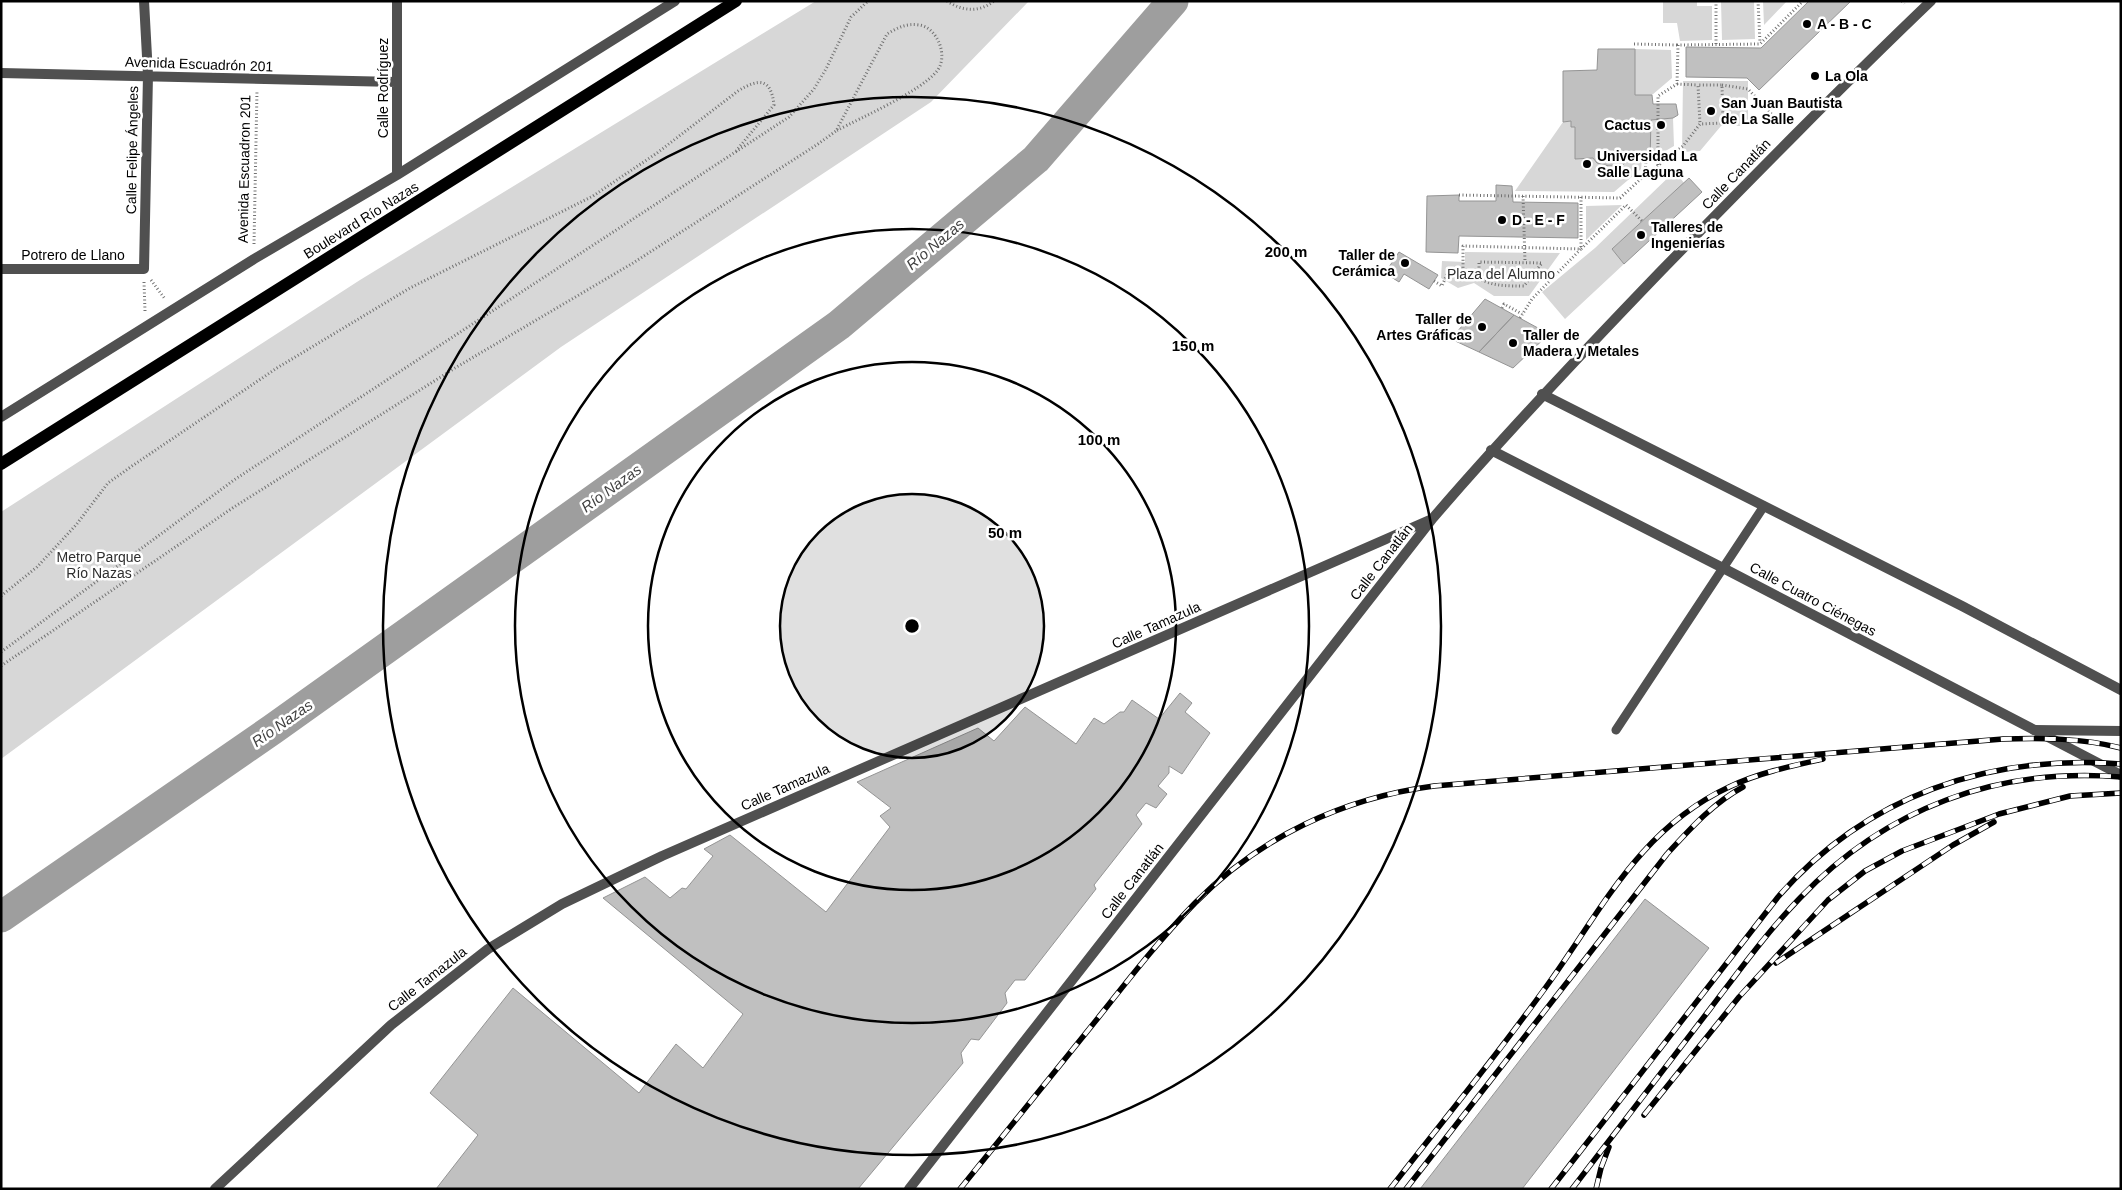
<svg xmlns="http://www.w3.org/2000/svg" width="2122" height="1190" viewBox="0 0 2122 1190" font-family="Arial,sans-serif">
	<rect width="100%" height="100%" fill="#fff"/>
	<!-- green -->
	<path fill="#d7d7d7" d="M816 1H1029L931 102 561 347 1 759V512L360 280Z
		M1663 1H1697V6H1712V40L1680 41 1677 23H1663Z
		M1721 1H1754L1755 39 1722 40Z
		M1763 1H1787L1764 25Z
		M1635 49 1671 50 1672 78 1652 95H1635Z
		M1683 81H1748V126H1721L1700 151 1682 152Z
		M1673 118 1674 146 1650 160 1651 120Z
		M1571 121V127H1575V159L1593 158C1601 168 1613 168 1624 164L1626 160H1642L1641 169 1614 192 1515 191 1563 122Z
		M1675 171 1684 183 1612 249 1624 264 1565 319 1542 292 1595 248Z
		M1622 205 1586 240V206Z
		M1465 252 1560 253 1529 296H1494L1474 283 1458 288 1441 278 1442 261 1465 262Z"/>
	<g fill="none" stroke-linecap="round" stroke-linejoin="round">
		<!-- river -->
		<path stroke="#9e9e9e" stroke-width="31" d="M1 917 273 729 839 325 1036 159 1173 1"/>
	</g>
	<!-- building -->
	<path fill="#c0c0c0" stroke="#949494" d="M1809 1H1851L1759 90 1747 78 1686 77V47L1761 48Z
		M1598 49H1635V95H1652L1653 104H1676L1678 115 1673 118 1651 120 1650 160H1626L1624 164 1617 166H1609L1597 163 1593 158 1575 159V127H1571V121L1563 122V71L1597 70Z
		M1689 178 1702 192 1624 264 1612 249Z
		M1496 185 1512 186 1513 202 1578 203V238L1459 236 1458 253 1426 252 1427 196 1459 195V201H1496Z
		M1399 252 1438 275 1429 289 1404 274 1399 282 1385 273Z
		M1485 299 1514 315 1479 352 1451 339Z
		M1514 315 1549 334 1513 368 1479 352Z
		M1180 693 1192 703 1185 712 1210 733 1182 774 1169 766V773L1158 786 1167 794 1156 808 1146 803 1136 815 1142 824 1094 885 1096 889 1025 980H1015L1005 993 1007 1003 979 1040 971 1039 961 1053 963 1063 858 1189H436L478 1135 430 1093 513 988 639 1093 676 1044 703 1068 743 1014 603 898 645 877 670 898 682 888 686 889 713 856 704 849 730 835 826 912 890 827 880 816 891 808 857 782 978 728 994 741 1025 707 1076 744 1094 718 1104 724 1120 712H1124L1132 700 1159 719Z
		M1645 899 1709 948 1522 1189H1420Z"/>
	<g fill="none" stroke-linecap="round" stroke-linejoin="round">
		<!-- path -->
		<path stroke="#727272" stroke-width="3" stroke-dasharray="1 2.5" stroke-linecap="butt" d="M947 1C962 11 979 13 994 1
			M1716 1V44
			M1758 1 1760 43
			M1902 1 1904 4
			M1634 44 1678 45
			M1677 84 1698 85
			M1722 85 1748 89 1778 121
			M1658 165V96L1677 84 1678 45 1760 44 1803 1
			M1646 175 1683 146 1700 124 1723 123 1722 85H1698L1700 124
			M1459 195 1620 198 1645 175 1646 160
			M1523 196 1525 262
			M254 244 257 90
			M1463 270C1489 285 1494 286 1524 286L1542 263 1479 262V279
			M151 280 165 299
			M1434 281 1442 286 1448 272 1463 270V246L1581 249 1626 205 1642 221
			M144 282 145 311
			M1502 308 1504 304 1522 314
			M1520 318 1532 299 1581 249V197
			M1 596 37 567 76 525 108 483 132 466 277 368 410 288 593 196 657 153 738 91C759 78 771 78 774 105L736 151
			M1 652 234 480 789 117 814 89 826 69 851 17 868 1
			M1 666 234 507 455 368 633 263 818 144 836 131 887 34C897 28 906 23 919 25 937 27 949 56 937 71 920 92 862 117 836 131"/>
		<!-- service -->
		<path stroke="#505050" stroke-width="9" d="M1616 730 1764 506"/>
		<!-- minor -->
		<path stroke="#505050" stroke-width="10" d="M397 1V175
			M1 73 396 82
			M1 269H144L148 75 144 1
			M1 417 254 259 397 175 675 1
			M2034 730 2121 731"/>
		<!-- tertiary -->
		<path stroke="#505050" stroke-width="10" d="M1542 394 1962 606 2121 690
			M1491 450 1723 568 2121 775
			M215 1189 391 1025 488 949 562 904 662 856 1432 519
			M909 1189 1433 518C1506 433 1583 352 1661 271 1750 180 1839 89 1931 1"/>
		<!-- primary -->
		<path stroke="#000" stroke-width="12" d="M1 464 736 1"/>
		<!-- rail casing -->
		<g stroke="#000" stroke-width="5.5">
			<path id="rail" d="M1776 963 1953 845 1994 822
				M1644 1115 1739 997 1828 900 1865 871 1902 851 1999 814 2070 796 2121 793
				M960 1189C1006 1132 1052 1075 1098 1018 1129 979 1160 939 1195 903 1260 837 1343 798 1434 786L2003 739C2043 738 2082 738 2121 748
				M1390 1189C1441 1123 1494 1059 1543 991 1600 914 1637 830 1729 787 1758 773 1791 766 1823 759
				M1406 1189 1667 854C1690 829 1713 803 1743 787
				M1551 1189 1778 897C1866 796 1988 754 2121 764
				M1572 1189C1618 1129 1664 1069 1710 1009 1739 971 1767 932 1800 898 1886 808 1997 767 2121 777
				M1596 1189 1601 1168 1609 1147"/>
		</g>
		<!-- rail -->
		<use href="#rail" stroke="#fff" stroke-width="4" stroke-dasharray="11" stroke-linecap="butt"/>
	</g>
	<!-- distance rings -->
	<circle cx="912" cy="626" r="132" fill="#000" fill-opacity=".12"/>
	<g fill="none" stroke="#000" stroke-width="2.5">
		<circle cx="912" cy="626" r="132"/>
		<circle cx="912" cy="626" r="264"/>
		<circle cx="912" cy="626" r="397"/>
		<circle cx="912" cy="626" r="529"/>
	</g>
	<!-- markers -->
	<g fill="#000" stroke="#fff" stroke-width="2">
		<circle cx="1807" cy="24" r="5"/>
		<circle cx="1815" cy="76" r="5"/>
		<circle cx="1711" cy="111" r="5"/>
		<circle cx="1661" cy="125" r="5"/>
		<circle cx="1587" cy="164" r="5"/>
		<circle cx="1502" cy="220" r="5"/>
		<circle cx="1641" cy="235" r="5"/>
		<circle cx="1405" cy="263" r="5"/>
		<circle cx="1482" cy="327" r="5"/>
		<circle cx="1513" cy="343" r="5"/>
	</g>
	<g text-anchor="middle" dominant-baseline="central" stroke-width="5" stroke-linejoin="round" paint-order="stroke">
		<!-- poi labels -->
		<g font-size="14" font-weight="bold" fill="#000" stroke="#fff" text-anchor="start">
			<text x="1817" y="24">A - B - C</text>
			<text x="1825" y="76">La Ola</text>
			<text x="1721" y="103">San Juan Bautista<tspan x="1721" dy="16">de La Salle</tspan></text>
			<text x="1651" y="125" text-anchor="end">Cactus</text>
			<text x="1597" y="156">Universidad La<tspan x="1597" dy="16">Salle Laguna</tspan></text>
			<text x="1512" y="220">D - E - F</text>
			<text x="1651" y="227">Talleres de<tspan x="1651" dy="16">Ingenierías</tspan></text>
			<text x="1395" y="255" text-anchor="end">Taller de<tspan x="1395" dy="16">Cerámica</tspan></text>
			<text x="1472" y="319" text-anchor="end">Taller de<tspan x="1472" dy="16">Artes Gráficas</tspan></text>
			<text x="1523" y="335">Taller de<tspan x="1523" dy="16">Madera y Metales</tspan></text>
		</g>
		<!-- street labels -->
		<g font-size="14" fill="#000" stroke="#fff">
			<text transform="translate(199 64) rotate(2)">Avenida Escuadrón 201</text>
			<text transform="translate(383 88) rotate(-90)">Calle Rodríguez</text>
			<text transform="translate(132 150) rotate(-89)">Calle Felipe Ángeles</text>
			<text transform="translate(244 169) rotate(-89)">Avenida Escuadron 201</text>
			<text transform="translate(1736 174) rotate(-46)">Calle Canatlán</text>
			<text transform="translate(361 220) rotate(-32)">Boulevard Río Nazas</text>
			<text x="73" y="255">Potrero de Llano</text>
			<text transform="translate(1381 562) rotate(-52)">Calle Canatlán</text>
			<text transform="translate(1813 599) rotate(28)">Calle Cuatro Ciénegas</text>
			<text transform="translate(1156 625) rotate(-24)">Calle Tamazula</text>
			<text transform="translate(785 787) rotate(-24)">Calle Tamazula</text>
			<text transform="translate(1132 881) rotate(-52)">Calle Canatlán</text>
			<text transform="translate(427 979) rotate(-38)">Calle Tamazula</text>
		</g>
		<!-- park labels -->
		<g font-size="14" fill="#2e2e2e" stroke="#fff">
			<text x="1501" y="274">Plaza del Alumno</text>
			<text x="99" y="557">Metro Parque<tspan x="99" dy="16">Río Nazas</tspan></text>
		</g>
		<!-- water labels -->
		<g font-size="15" font-style="italic" fill="#3f3f3f" stroke="#fff">
			<text transform="translate(935 244) rotate(-40)">Río Nazas</text>
			<text transform="translate(611 488) rotate(-36)">Río Nazas</text>
			<text transform="translate(282 723) rotate(-35)">Río Nazas</text>
		</g>
	</g>
	<circle cx="912" cy="626" r="8" fill="#000" stroke="#fff" stroke-width="2.5"/>
	<g font-size="15" text-anchor="middle" font-weight="bold" fill="#000" stroke="#fff" stroke-width="5" stroke-linejoin="round" paint-order="stroke">
		<text x="1286" y="257">200 m</text>
		<text x="1193" y="351">150 m</text>
		<text x="1099" y="445">100 m</text>
		<text x="1005" y="538">50 m</text>
	</g>
	<!-- border -->
	<rect width="2122" height="1190" fill="none" stroke="#000000" stroke-width="5"/>
</svg>
